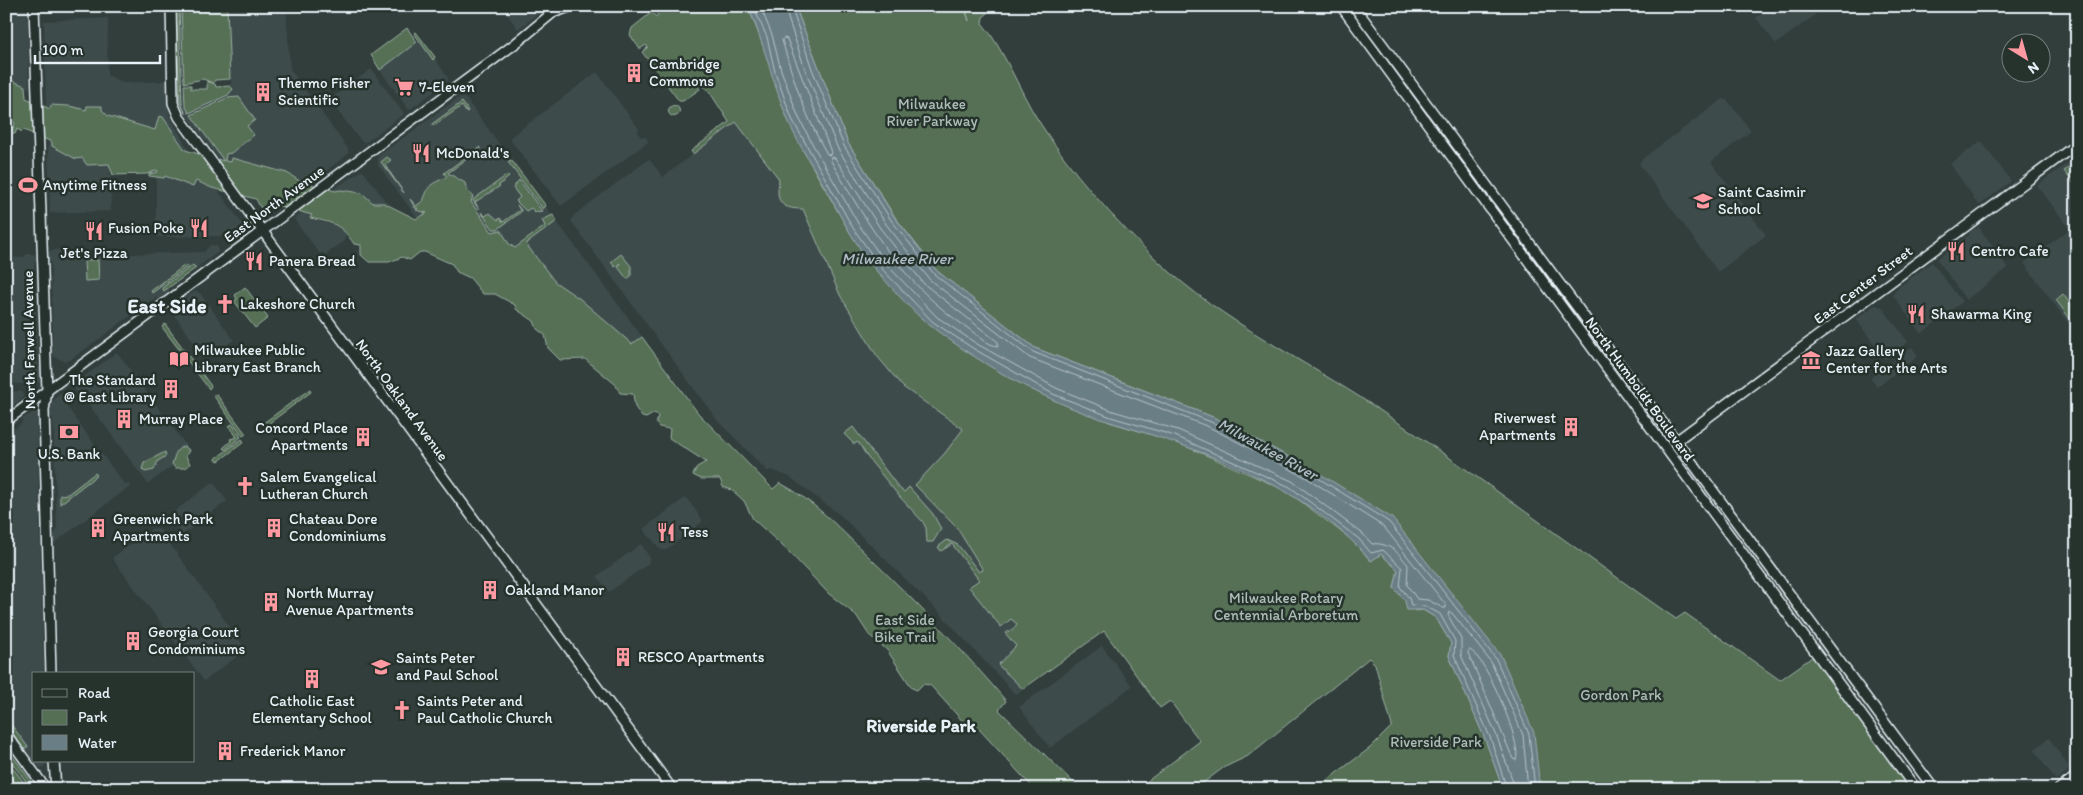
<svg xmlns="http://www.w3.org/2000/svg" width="2083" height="795" viewBox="0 0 2083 795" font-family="Itim,sans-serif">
	<rect width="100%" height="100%" fill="#313e3b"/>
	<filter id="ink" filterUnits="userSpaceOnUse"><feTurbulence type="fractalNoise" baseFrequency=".02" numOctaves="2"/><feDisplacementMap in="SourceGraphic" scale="10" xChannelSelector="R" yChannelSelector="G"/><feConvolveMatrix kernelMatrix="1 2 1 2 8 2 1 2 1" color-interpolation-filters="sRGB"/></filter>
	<g filter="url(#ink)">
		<!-- built -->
		<path fill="#3e4c4c" d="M6 6H27L29 88 6 78Z
			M176 6H286L290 69 348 149V154L309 184 287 173 232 158 231 163 220 160 184 111 180 92 232 89 230 75 179 76Z
			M501 6H548L518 29Z
			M1772 6H1816L1818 11 1815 15 1776 44 1756 18Z
			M108 18 107 75 123 83 166 81 169 115 189 151 184 150 180 143 156 130 73 107 61 105H51V109L46 107 44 21Z
			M422 39 448 78 447 82 409 110 380 70Z
			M371 69 404 114 366 142H362L329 100Z
			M597 72 639 129 638 133 641 137 643 136 647 138 648 142 561 206 509 138Z
			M462 97 466 99 655 354 662 382 421 215 418 219 378 165V156L458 98Z
			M1723 99 1728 101 1751 131 1711 162 1766 235 1718 272 1639 164 1642 159Z
			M739 119 803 208 840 295 877 356 903 387 964 429 1185 571 1016 695 937 610 840 515 790 477 772 470 767 471 717 420 571 221 574 215 649 159 663 177Z
			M48 140 110 158 111 211 50 213Z
			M1981 141 2011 181 1980 205 1973 199V196L1950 164Z
			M2077 157V335L2024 263 2070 229 2037 185Z
			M158 171 217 189 244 226 243 232 230 240 223 236 156 237V172Z
			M361 171 364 172 392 210 332 190Z
			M303 212 312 215 310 219 341 227 346 234 344 241 325 255 323 252 320 254 294 219Z
			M1979 227 2008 268 1966 300 1937 259 1969 235 1970 231Z
			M210 245 217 246 218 252 169 288 168 293 160 299 155 298 70 360 65 361 54 357 50 348 53 346 51 263 47 260 49 251 62 249 61 256 204 252Z
			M27 254H34L37 258 34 263 38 366 41 368V380L37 384H7L6 258 24 257Z
			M1932 262 1962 302 1921 334 1893 295 1895 290Z
			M196 291 200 293 234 340 206 359 170 309 176 302 179 303Z
			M1875 305 1882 307 1908 342 1885 359 1856 319Z
			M1912 347 1918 356 1877 387 1870 378Z
			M117 352 191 452 148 484 81 394H78L74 388 76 383Z
			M20 391 23 393V398L12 406 6 407V392Z
			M60 394H65L69 399 67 407 124 484 132 485 54 543V534L57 531 53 418 50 416V404Z
			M37 410 40 414V424L37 426 44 674H34V761H47L46 765 41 768 37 766 6 724V435L22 423V419Z
			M213 482 227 501 182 535 171 520V514Z
			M686 497 703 521 666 550H661L643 529Z
			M153 528 160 530 245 648 243 652 204 681 112 558Z
			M641 544 650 558 648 564 609 592 597 576Z
			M1102 646 1132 686 1050 748 1019 707Z
			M2049 738 2069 767 2068 771 2056 780 2034 750Z
			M1993 779 2001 789H1980Z"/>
		<!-- green -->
		<path fill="#556f55" stroke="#9eb0a6" d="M176 6H179L182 105 186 114 180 102Z
			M181 6H227L230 79 215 80 213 83 203 79 184 83Z
			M660 6H748L804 152 849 231 878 272 1109 422 1174 441 1287 491 1356 543 1371 561 1381 554 1398 570 1394 588 1415 611 1423 610 1436 618 1451 643 1449 656 1485 739 1503 789H1315L1370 748 1392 726 1375 664 1369 658 1248 756 1223 768 1195 789H1137L1200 741 1170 701 1160 708 1104 631 1023 689 998 665 1016 646 1005 633 1015 628 1017 624 1011 619 1001 627 969 587 979 580 952 544 941 551 938 547 947 540 958 545 979 572 983 570 957 528 915 485 945 453 963 429 903 387 877 356 840 295 803 209C779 209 776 201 779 179L736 122 693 154 691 151 729 122 709 91 698 83 696 84 700 89 683 101H679L642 52 648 47 646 45 640 49 630 35 632 28 652 12 656 17 658 16 655 10Z
			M795 6H964L969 21 965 6H983L987 14 983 17 982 23C1004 49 1019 90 1038 120 1071 172 1114 220 1159 262 1223 322 1303 359 1375 407 1478 475 1575 549 1676 619L1685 613 1780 680 1815 655 1911 789H1539L1501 656 1312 469 1213 417 1035 348 937 271 895 217 848 143Z
			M407 28 417 42 380 70 371 55Z
			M416 32 435 57 433 60 414 33Z
			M6 78 25 86 26 98 50 109 51 105 69 106 86 110 87 106H102V110L108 116 155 130 159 116 163 117 185 150 224 161 191 115 227 98 239 97 255 120 247 126 254 135 231 153 226 154 225 161 231 162 232 158 287 173 300 181 335 191 341 190 362 193 373 203H384L416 219 427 213 416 210 418 208H415L410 199 416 206 423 201C430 185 426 186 447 177L444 173 480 147 481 148 448 173 465 183 467 191 473 196 471 202 492 232 501 230 509 244 515 248 545 226 542 220 553 215 557 221 526 244 555 282 580 299 632 344 642 337 698 413 773 489 780 483C815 501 841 530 869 557 917 603 963 650 1006 701L999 710 1080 789H1034L978 728 967 726 930 685 923 684 917 690 912 688 887 650 869 635 856 615 829 594 790 553 753 519 744 501 732 490 723 487 720 479H701L693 475 697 467 706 462 669 438 670 429 659 427 656 423 658 416 655 413 646 418 642 417 635 407 633 394 620 393 615 384 585 359 560 360 548 348 545 335 537 329 534 321 516 309 515 305 495 294H483L470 278 457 272 452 264 445 261 425 252H420L410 260 402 257 389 262H369L361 255V245L354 244C341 224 334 223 310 218L312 215 273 204 266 205 265 208 260 207 256 199 212 188 196 181 193 187 165 176 164 178 149 176V174L158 172 157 170 147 174 113 175 109 164 87 165 82 158 76 159 52 146V142L26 131 25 129 22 132 17 129 15 134 11 132 15 123 6 117Z
			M207 81 215 84 216 87 230 86 233 89 228 95 189 113 185 105 184 85H191V89H207Z
			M462 102 468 111 466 112 462 106 433 126 432 124Z
			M668.5 111a5.5 5.5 0 1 1 11 0a5.5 5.5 0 1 1-11 0Z
			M387 157 391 160 385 165 404 193 381 162Z
			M512 161 546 206 543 209 508 162Z
			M2076 162 2077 163V188L2064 171Z
			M507 175 509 177 499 185 500 186 475 202 479 209 473 201 474 199Z
			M519 180 542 211 535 212 531 208 526 211 516 201 520 197 513 188Z
			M517 205 522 211 498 229H493L481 212 485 216 490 213 498 220 500 218 503 222 520 210Z
			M621 254 631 266V276L627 279 618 267 620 263 615 267 611 262Z
			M84 260H98L99 280 85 281Z
			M185 265 187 267 152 293 151 291Z
			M193 265 196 268 164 291 162 288Z
			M245 287 268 318 255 328 234 301 237 299 235 295Z
			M2063 294 2077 313V328L2056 300Z
			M165 324 211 386 209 389 162 327Z
			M310 389 311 392 264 427 262 424Z
			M213 395H217L246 434 243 436Z
			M232 424 241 437 225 450 223 448 231 441 230 439 237 437 229 426Z
			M853 427 899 488 904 492 909 487 933 514 941 529 933 542H927L926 528 923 522 899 496 868 458 858 442 854 444 844 434Z
			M242 439 244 442 219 461 215 459Z
			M184 446 189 450 186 456 190 464 185 468H175L172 464C175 456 175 449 184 446Z
			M165 452 166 456 158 461 154 470 145 472 142 469 144 463Z
			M95 473 97 475 60 504V495L68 494Z
			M7 719 28 747 24 749 6 724Z
			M6 747 31 781 28 784 6 755Z
			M6 759 29 789H6Z"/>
		<!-- water -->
		<path fill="#6a7e86" stroke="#9cacb4" d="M748 6H795L848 143 895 218 937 271 1035 348 1213 417 1312 469 1392 518 1501 656 1534 733 1540 789H1503L1485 739 1449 656 1451 643 1436 618 1423 610H1407L1405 601 1394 588 1398 570 1381 554 1371 561C1306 485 1203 450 1110 422 1047 402 985 367 932 327 913 313 895 291 879 274 856 247 840 215 823 184 811 163 796 141 787 118 772 81 764 43 748 6Z"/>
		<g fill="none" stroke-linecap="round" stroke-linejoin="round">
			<!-- shore -->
			<path stroke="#b6c3ca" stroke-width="1" d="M753 6 767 37 775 72 792 119 853 228 882 269 933 322 974 349 1053 394 1111 417 1175 436 1290 487 1359 539 1371 553 1383 550 1402 568 1400 587 1409 598 1411 605 1425 606 1440 614 1455 641 1454 655 1490 737 1507 789
				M760 6 772 35 781 70 798 116 814 147 859 225 887 265 937 317 977 344 1056 388 1113 411 1178 430 1292 481 1363 534 1372 544C1388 542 1398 552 1408 565L1407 585 1417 599 1428 600 1443 608H1446V605L1384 527 1307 478 1209 427 1030 358 930 280 886 224 838 149 806 72 784 6
				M791 6 812 69 844 146 891 220 934 274 1033 352 1211 422 1310 473 1389 522 1496 659 1529 734 1535 789
				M784 38 787 39 831 152 830 155 827 154C805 116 794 82 782 40Z
				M831 157 835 158 880 228 924 284 998 342V346C989 346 977 335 969 329 904 286 869 227 831 161Z
				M1470 650C1486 657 1523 745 1516 760L1513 759 1473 664 1468 653Z
				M1514 789 1512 779 1496 734 1461 655V639L1448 615 1449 612 1452 613 1491 662 1523 735 1528 789"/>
			<!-- secondary casing -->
			<g stroke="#e8f1f8" stroke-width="12">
				<path id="secondary" d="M34 6 47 391 44 410 51 674
					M171 6 173 103 179 117 672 789
					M1341 6 1916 789
					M1354 6 1934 789
					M558 11 572 6
					M6 421 516 43 561 6
					M1673 441H1676L2077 144
					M6 734 46 789
					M54 761 56 789
					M2059 789 2077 776"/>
			</g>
			<!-- secondary -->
			<use href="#secondary" stroke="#26332d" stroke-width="9"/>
		</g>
	</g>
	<!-- icons -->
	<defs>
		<g id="building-bare" transform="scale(1.5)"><path d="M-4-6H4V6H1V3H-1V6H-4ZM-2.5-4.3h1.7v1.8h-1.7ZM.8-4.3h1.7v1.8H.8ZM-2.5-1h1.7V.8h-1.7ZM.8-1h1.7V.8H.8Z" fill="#ff9aa2" stroke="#26332d" stroke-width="2.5" paint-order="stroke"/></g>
		<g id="supermarket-bare" transform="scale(1.5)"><path d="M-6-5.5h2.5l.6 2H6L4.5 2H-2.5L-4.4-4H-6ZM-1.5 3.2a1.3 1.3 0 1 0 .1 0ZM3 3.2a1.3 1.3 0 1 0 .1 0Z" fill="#ff9aa2" stroke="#26332d" stroke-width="2.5" paint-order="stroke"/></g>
		<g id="restaurant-bare" transform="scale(1.5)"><path d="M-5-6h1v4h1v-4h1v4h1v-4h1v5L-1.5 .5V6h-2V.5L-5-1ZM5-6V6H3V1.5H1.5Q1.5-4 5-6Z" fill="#ff9aa2" stroke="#26332d" stroke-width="2.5" paint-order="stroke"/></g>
		<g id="stadium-bare" transform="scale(1.5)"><path d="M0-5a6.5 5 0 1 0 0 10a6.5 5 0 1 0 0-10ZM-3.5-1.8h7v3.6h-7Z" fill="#ff9aa2" stroke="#26332d" stroke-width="2.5" paint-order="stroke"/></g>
		<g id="school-bare" transform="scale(1.5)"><path d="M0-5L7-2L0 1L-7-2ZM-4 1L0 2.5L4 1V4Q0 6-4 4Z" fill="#ff9aa2" stroke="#26332d" stroke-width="2.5" paint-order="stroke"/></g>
		<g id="church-bare" transform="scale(1.5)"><path d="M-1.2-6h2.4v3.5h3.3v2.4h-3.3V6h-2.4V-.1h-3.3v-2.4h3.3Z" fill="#ff9aa2" stroke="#26332d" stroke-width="2.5" paint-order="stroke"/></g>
		<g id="library-bare" transform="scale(1.5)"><path d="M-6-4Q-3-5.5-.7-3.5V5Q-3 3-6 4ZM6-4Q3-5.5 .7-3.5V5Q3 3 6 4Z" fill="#ff9aa2" stroke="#26332d" stroke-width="2.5" paint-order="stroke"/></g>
		<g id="museum-bare" transform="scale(1.5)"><path d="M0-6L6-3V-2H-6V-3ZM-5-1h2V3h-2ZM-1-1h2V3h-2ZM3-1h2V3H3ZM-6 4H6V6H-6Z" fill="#ff9aa2" stroke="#26332d" stroke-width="2.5" paint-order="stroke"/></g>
		<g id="bank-bare" transform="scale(1.5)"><path d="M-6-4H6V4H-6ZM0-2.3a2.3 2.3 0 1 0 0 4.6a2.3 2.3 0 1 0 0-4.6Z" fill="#ff9aa2" stroke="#26332d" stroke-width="2.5" paint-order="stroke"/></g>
	</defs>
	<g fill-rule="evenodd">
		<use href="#building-bare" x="634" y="73"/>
		<use href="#supermarket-bare" x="404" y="87"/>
		<use href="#building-bare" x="263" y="92"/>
		<use href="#restaurant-bare" x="421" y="153"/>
		<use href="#stadium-bare" x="28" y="185"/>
		<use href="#school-bare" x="1703" y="201"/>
		<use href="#restaurant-bare" x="199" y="228"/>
		<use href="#restaurant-bare" x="94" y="231"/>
		<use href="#restaurant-bare" x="1956" y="251"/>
		<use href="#restaurant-bare" x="254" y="261"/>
		<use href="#church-bare" x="225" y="304"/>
		<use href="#restaurant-bare" x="1916" y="314"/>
		<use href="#library-bare" x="179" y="359"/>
		<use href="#museum-bare" x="1811" y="360"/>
		<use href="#building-bare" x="171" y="389"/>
		<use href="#building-bare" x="124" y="419"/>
		<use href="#building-bare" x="1571" y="427"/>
		<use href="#bank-bare" x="69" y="432"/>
		<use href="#building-bare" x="363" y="437"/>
		<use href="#church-bare" x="245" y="486"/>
		<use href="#building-bare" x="98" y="528"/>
		<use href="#building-bare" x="274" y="528"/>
		<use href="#restaurant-bare" x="666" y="532"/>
		<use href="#building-bare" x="490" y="590"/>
		<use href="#building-bare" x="271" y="602"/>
		<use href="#building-bare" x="133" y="641"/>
		<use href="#building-bare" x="623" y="657"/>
		<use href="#school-bare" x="381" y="667"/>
		<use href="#building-bare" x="312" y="679"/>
		<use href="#church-bare" x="402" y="710"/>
		<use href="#building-bare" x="225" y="751"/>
	</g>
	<g text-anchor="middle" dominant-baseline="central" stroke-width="5" stroke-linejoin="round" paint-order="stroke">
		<!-- poi labels -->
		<g font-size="15" fill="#e8f1f8" stroke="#26332d" text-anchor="start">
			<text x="649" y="64">Cambridge<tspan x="649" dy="17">Commons</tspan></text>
			<text x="278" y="83">Thermo Fisher<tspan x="278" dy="17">Scientific</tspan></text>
			<text x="419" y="87">7-Eleven</text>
			<text x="436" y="153">McDonald's</text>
			<text x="43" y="185">Anytime Fitness</text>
			<text x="1718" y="192">Saint Casimir<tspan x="1718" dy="17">School</tspan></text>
			<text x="184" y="228" text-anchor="end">Fusion Poke</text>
			<text x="1971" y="251">Centro Cafe</text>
			<text x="94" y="253" text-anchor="middle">Jet's Pizza</text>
			<text x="269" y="261">Panera Bread</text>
			<text x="240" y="304">Lakeshore Church</text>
			<text x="1931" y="314">Shawarma King</text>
			<text x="194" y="350">Milwaukee Public<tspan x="194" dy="17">Library East Branch</tspan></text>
			<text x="1826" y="351">Jazz Gallery<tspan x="1826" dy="17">Center for the Arts</tspan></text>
			<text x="156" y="380" text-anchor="end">The Standard<tspan x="156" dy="17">@ East Library</tspan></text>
			<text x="1556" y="418" text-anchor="end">Riverwest<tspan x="1556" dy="17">Apartments</tspan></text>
			<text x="139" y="419">Murray Place</text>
			<text x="348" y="428" text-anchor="end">Concord Place<tspan x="348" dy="17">Apartments</tspan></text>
			<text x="69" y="454" text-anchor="middle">U.S. Bank</text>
			<text x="260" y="477">Salem Evangelical<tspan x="260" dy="17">Lutheran Church</tspan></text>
			<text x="113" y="519">Greenwich Park<tspan x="113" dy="17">Apartments</tspan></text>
			<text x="289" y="519">Chateau Dore<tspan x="289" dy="17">Condominiums</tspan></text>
			<text x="681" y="532">Tess</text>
			<text x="505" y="590">Oakland Manor</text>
			<text x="286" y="593">North Murray<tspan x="286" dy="17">Avenue Apartments</tspan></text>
			<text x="148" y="632">Georgia Court<tspan x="148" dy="17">Condominiums</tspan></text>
			<text x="638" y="657">RESCO Apartments</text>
			<text x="396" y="658">Saints Peter<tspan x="396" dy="17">and Paul School</tspan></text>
			<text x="312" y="701" text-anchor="middle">Catholic East<tspan x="312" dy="17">Elementary School</tspan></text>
			<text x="417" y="701">Saints Peter and<tspan x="417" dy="17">Paul Catholic Church</tspan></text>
			<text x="240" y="751">Frederick Manor</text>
		</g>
		<!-- park labels -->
		<g font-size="15" fill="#adbdb7" stroke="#26332d">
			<text x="932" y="104">Milwaukee<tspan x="932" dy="17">River Parkway</tspan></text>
			<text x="1286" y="598">Milwaukee Rotary<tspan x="1286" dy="17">Centennial Arboretum</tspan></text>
			<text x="905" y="620">East Side<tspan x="905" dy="17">Bike Trail</tspan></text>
			<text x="1621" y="695">Gordon Park</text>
			<text x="1436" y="742">Riverside Park</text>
		</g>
		<!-- street labels -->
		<g font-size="15" fill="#e8f1f8" stroke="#26332d">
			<text transform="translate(274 204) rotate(-36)">East North Avenue</text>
			<text transform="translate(1863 285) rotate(-37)">East Center Street</text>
			<text transform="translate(29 340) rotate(-91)">North Farwell Avenue</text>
			<text transform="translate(1640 389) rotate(54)">North Humboldt Boulevard</text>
			<text transform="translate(402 400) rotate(54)">North Oakland Avenue</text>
		</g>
		<!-- water labels -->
		<g font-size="16" font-style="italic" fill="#afbdc5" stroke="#26332d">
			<text x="897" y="258">Milwaukee River</text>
			<text transform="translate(1268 449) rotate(29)">Milwaukee River</text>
		</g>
		<!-- quarter labels -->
		<g font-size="18" font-weight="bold" fill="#e8f1f8" stroke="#26332d">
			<text x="921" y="726">Riverside Park</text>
		</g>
		<!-- district labels -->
		<g font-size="20" font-weight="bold" fill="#e8f1f8" stroke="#26332d">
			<text x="167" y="306">East Side</text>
		</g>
	</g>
	<!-- margin -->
	<rect width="2083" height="795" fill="none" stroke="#26332d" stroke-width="25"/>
	<rect x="12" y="12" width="2058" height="770" fill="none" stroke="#e8f1f8" stroke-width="2" filter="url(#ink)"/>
	<!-- legend -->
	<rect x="32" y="672" width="162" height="90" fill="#26332d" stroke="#747f7e"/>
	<rect x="42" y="689" width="25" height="8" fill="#26332d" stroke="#747f7e"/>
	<text x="78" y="698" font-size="15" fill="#e8f1f8">Road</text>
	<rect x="42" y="710" width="25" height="15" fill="#556f55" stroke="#747f7e"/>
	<text x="78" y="722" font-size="15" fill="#e8f1f8">Park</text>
	<rect x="42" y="735" width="25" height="15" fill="#6a7e86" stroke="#747f7e"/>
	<text x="78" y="748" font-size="15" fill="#e8f1f8">Water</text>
	<!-- north arrow -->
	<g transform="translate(2026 58) rotate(143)"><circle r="24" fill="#26332d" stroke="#747f7e"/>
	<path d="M0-4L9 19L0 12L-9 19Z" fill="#ff9aa2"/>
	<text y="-8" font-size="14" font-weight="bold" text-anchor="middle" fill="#e8f1f8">N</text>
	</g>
	<!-- scale -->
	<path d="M35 55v8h125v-8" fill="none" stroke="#e8f1f8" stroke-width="2.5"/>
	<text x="42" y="55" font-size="15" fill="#e8f1f8" stroke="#26332d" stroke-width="4" paint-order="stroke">100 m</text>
</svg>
